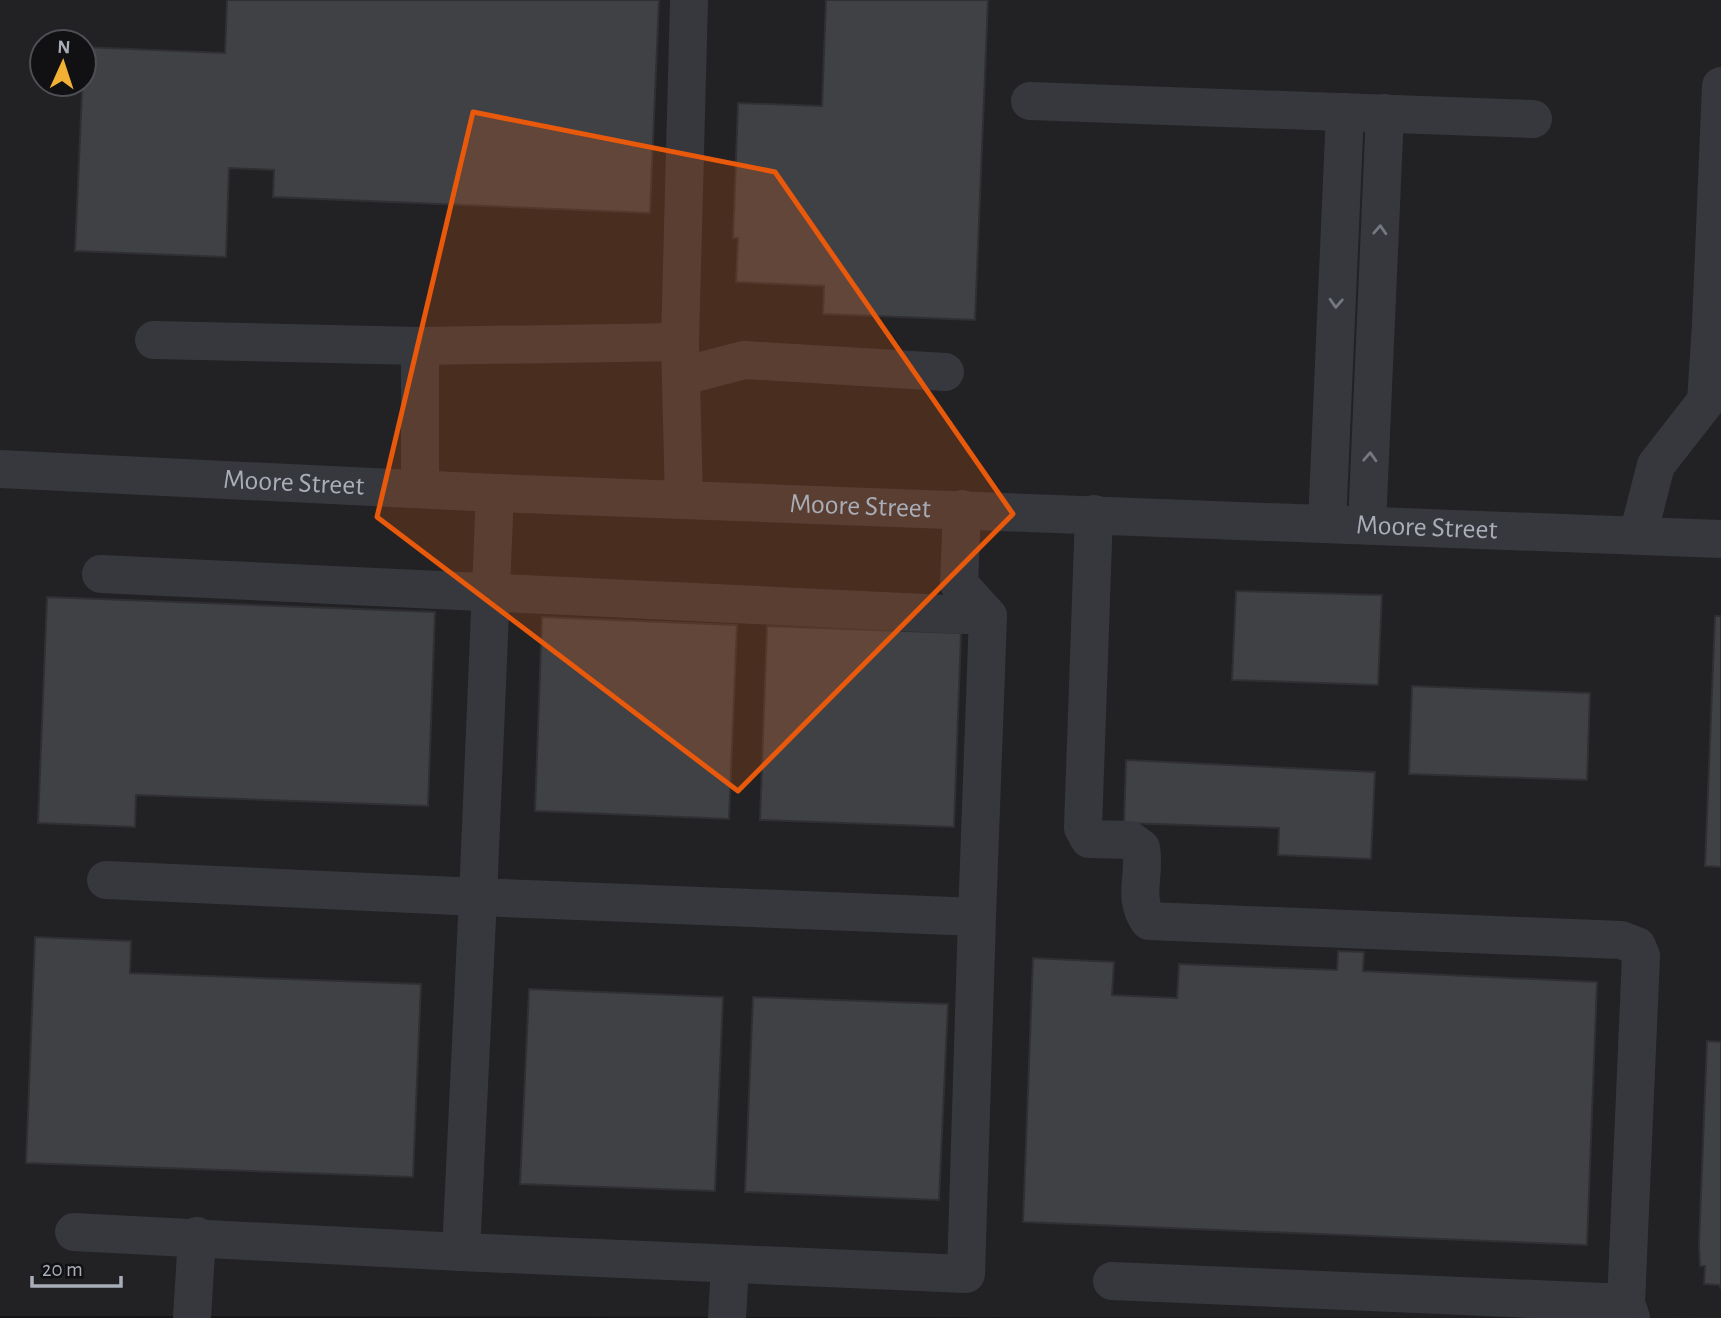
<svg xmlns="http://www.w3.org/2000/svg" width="1721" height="1318" viewBox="0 0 1721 1318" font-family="'Alegreya Sans',sans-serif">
	<rect width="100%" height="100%" fill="#161618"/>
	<!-- built -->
	<path fill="#222225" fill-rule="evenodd" d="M0 0H1721V1318L0 1316ZM42 42H84V84H42Z"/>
	<!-- building -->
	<path fill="#404145" stroke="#303034" stroke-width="2" d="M227 0H659L650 213 273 197 274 170 229 168 226 257 75 251 84 47 225 53Z
		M826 0H988L975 320 823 314 824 286 736 282 738 238H733L738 103 822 106Z
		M1236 591 1382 595 1378 685 1232 680Z
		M47 597 435 612 428 806 136 795 135 827 38 823Z
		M1715 616H1721V867L1705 866Z
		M542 617 737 625 729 819 535 811Z
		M767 626 961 633 954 827 760 820Z
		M1412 686 1590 693 1587 780 1409 774Z
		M1126 760 1375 772 1371 859 1278 855 1279 828 1124 823Z
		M35 937 131 941 130 973 421 984 413 1177 26 1163Z
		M1338 951 1364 952 1363 971 1597 982 1587 1245 1023 1222 1033 958 1114 962 1112 995 1177 998 1179 964 1337 970Z
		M529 989 723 997 715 1191 520 1184Z
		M753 997 948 1004 939 1200 745 1192Z
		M1707 1041 1721 1042V1289L1719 1285 1704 1284 1705 1266H1700L1699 1244Z"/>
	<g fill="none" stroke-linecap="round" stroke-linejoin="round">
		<!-- minor -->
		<g stroke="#37383d" stroke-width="38">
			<path d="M1721 86 1711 324H1721"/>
			<path d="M1030 101 1533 119"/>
			<path d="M154 340 420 346 680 342"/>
			<path d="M420 346V489"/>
			<path d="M683 376 744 360 945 372"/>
			<path id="s1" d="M0 469 495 493 1721 539"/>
			<path d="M495 493 478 897 977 917 988 616 959 584 962 509"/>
			<path d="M684 500 680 342 689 0"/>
			<path d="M1094 514 1083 828 1089 839 1130 840 1141 848C1146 876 1132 897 1149 921L1621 940 1637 946 1641 956 1626 1303 1631 1318"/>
			<path d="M1327 524 1345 112"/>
			<path d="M1367 525 1385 113"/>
			<path d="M1638 535 1656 465 1706 401 1711 324"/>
			<path d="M101 574 988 616"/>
			<path d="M74 1232 461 1252 478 897 106 880"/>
			<path d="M461 1252 966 1274 977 917"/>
			<path d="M1112 1281 1626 1303"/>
			<path d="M192 1318 197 1236"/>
			<path d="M727 1318 730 1265"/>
		</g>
	</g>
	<!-- one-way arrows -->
	<defs><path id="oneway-chevron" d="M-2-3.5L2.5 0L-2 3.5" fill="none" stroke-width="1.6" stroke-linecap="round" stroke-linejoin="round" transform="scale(1.75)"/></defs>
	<g stroke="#757881">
		<use href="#oneway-chevron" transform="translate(1380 230) rotate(-87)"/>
		<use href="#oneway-chevron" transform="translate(1336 303) rotate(93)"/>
		<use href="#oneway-chevron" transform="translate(1370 457) rotate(-87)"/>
	</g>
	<!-- marked area -->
	<path fill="#e8590c" fill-opacity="0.2" stroke="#e8590c" stroke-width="5" stroke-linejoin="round" d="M473 112 775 172 1013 514 738 791 377 517Z"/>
	<g text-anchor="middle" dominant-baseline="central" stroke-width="6" stroke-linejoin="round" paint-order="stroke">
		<!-- street labels -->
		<g font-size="28" fill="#a8adb8" stroke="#111113">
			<text stroke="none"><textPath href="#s1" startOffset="294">Moore Street</textPath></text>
			<text stroke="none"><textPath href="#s1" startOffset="861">Moore Street</textPath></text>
			<text stroke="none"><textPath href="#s1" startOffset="1428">Moore Street</textPath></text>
		</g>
	</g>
	<!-- north arrow -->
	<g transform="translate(63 63) rotate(3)"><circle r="33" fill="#111113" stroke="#4d4f55" stroke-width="2"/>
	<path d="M0-5L12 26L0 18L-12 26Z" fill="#f2b134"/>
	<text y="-10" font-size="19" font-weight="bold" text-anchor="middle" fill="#a8adb8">N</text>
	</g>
	<!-- scale -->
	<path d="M32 1276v10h89v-10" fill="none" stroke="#a8adb8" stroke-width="3.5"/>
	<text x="42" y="1276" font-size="21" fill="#a8adb8" stroke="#111113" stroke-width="5" paint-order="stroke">20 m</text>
</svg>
